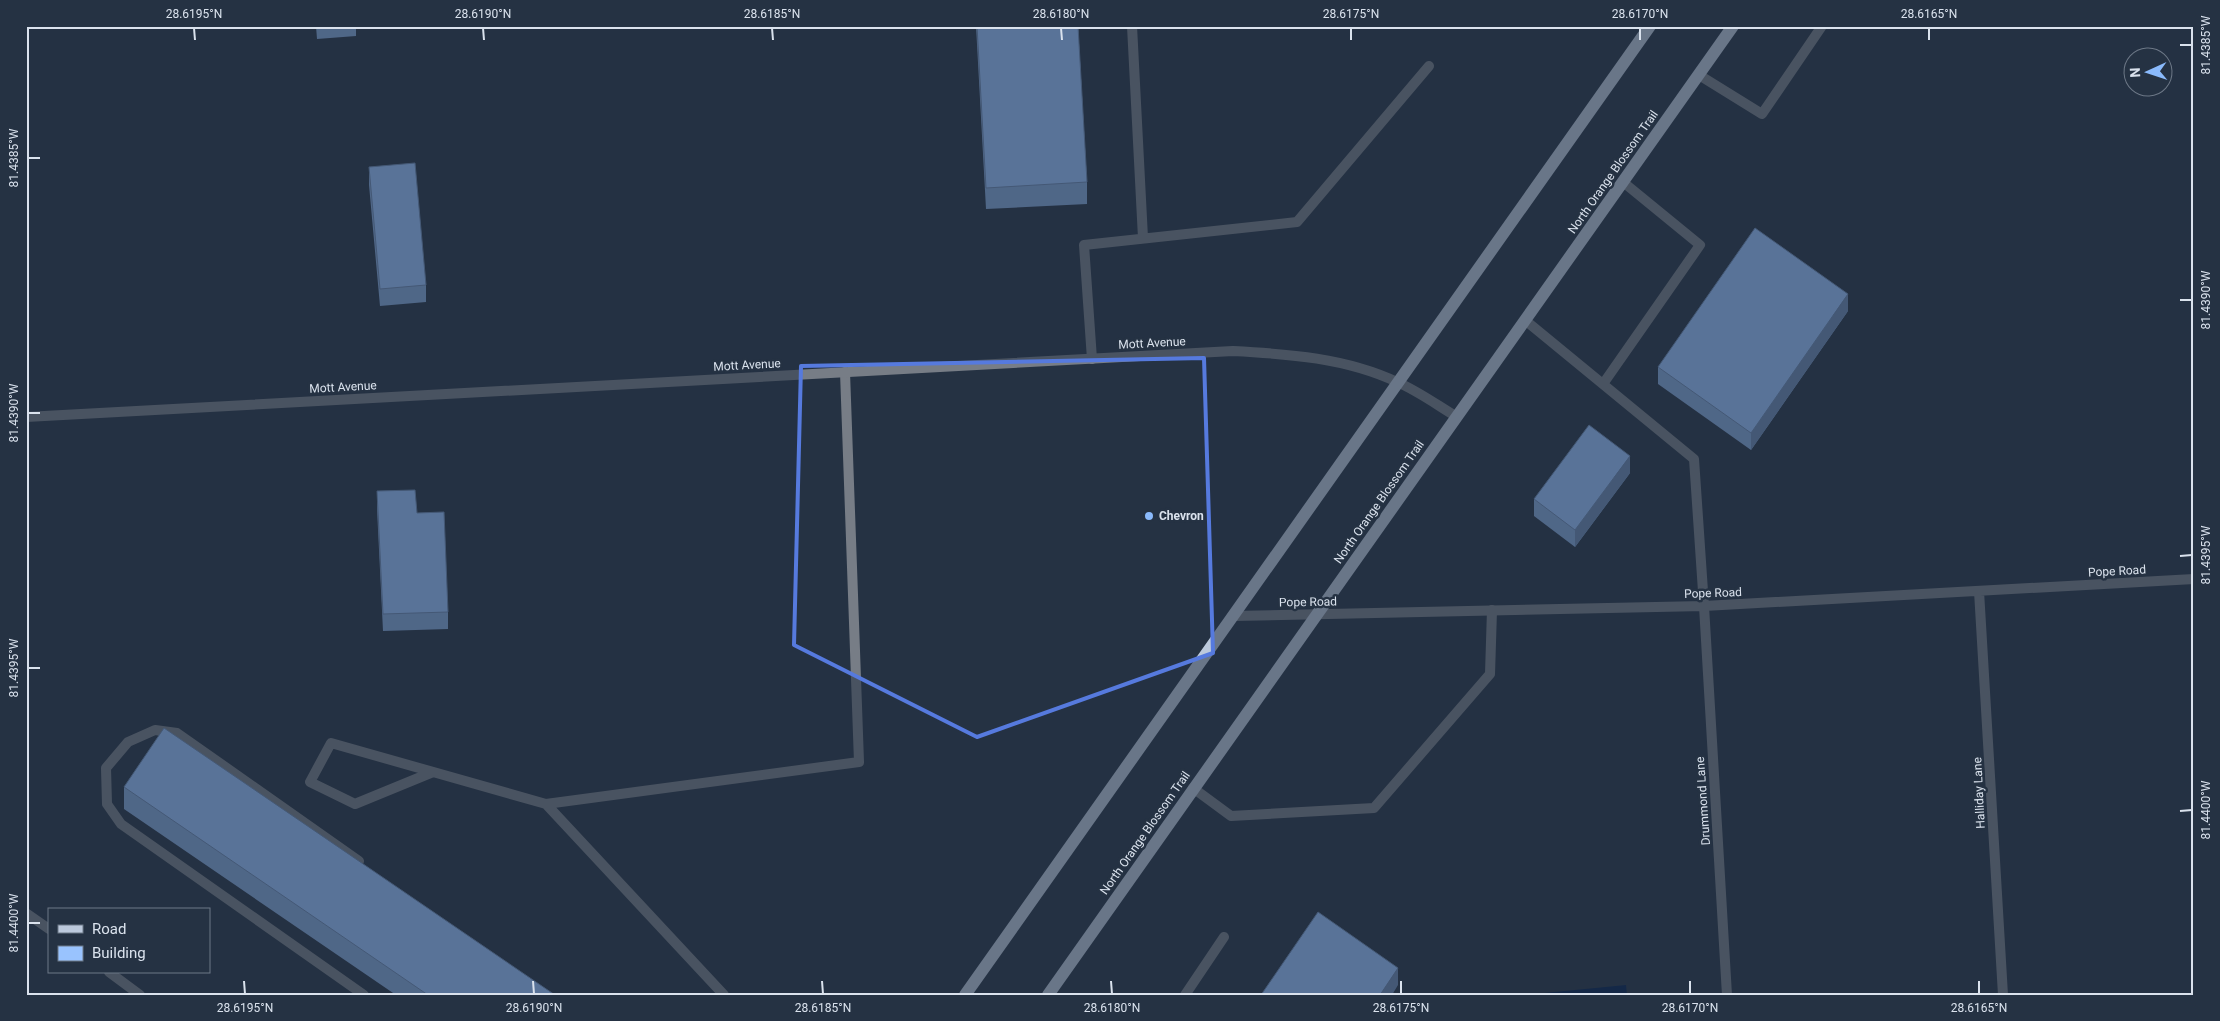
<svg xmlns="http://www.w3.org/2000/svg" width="2220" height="1021" viewBox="0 0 2220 1021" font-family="Roboto,sans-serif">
	<rect width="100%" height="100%" fill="#253243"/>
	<!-- water -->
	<path fill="#001e4d" d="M1626 985 1627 995H1524Z"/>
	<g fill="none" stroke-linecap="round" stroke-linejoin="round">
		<!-- service -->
		<path stroke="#777d86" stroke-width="10" d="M1132 26 1143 238
			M1699 75 1762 114 1822 26
			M1525 320 1694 459 1704 606
			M1092 359 1084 245 1297 222 1429 66
			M1603 384 1700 245 1623 182
			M433 772 355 804 310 782 331 743 546 804
			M1193 788 1231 816 1374 808 1490 674 1492 610
			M359 861 177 733 155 730 128 742 106 768 107 804 121 824 364 995
			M26 913 49 929
			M109 972 140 995
			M724 995 546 804 859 762 845 372
			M1185 995 1224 937"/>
		<!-- minor -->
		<path stroke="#777d86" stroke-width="10" d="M1979 591 2003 995
			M1704 606 1727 995
			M1233 616 1704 606 2194 579"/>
		<!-- tertiary -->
		<path stroke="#777d86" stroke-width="10" d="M26 417 1233 351C1289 354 1346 358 1397 382 1418 391 1437 405 1457 417"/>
		<!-- primary -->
		<path stroke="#bcc9dc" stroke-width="12" d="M965 995 1650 26
			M1048 995 1733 26"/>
	</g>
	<!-- wall -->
	<path fill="#84a8da" d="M316 26H356V36L317 39Z
		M976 26H1078L1087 182V204L986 209Z
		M369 167 426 285V302L380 306 369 185Z
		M1848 311 1751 450 1658 384V367Z
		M1630 473 1575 547 1534 516V499Z
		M377 491 417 513 448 612V629L383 631 377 509Z
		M124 787 555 995H396L124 809Z"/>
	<!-- shaded-wall -->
	<path fill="#6b88b2" d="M1848 294V311L1751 450V433Z
		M1630 456V473L1575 547V530Z
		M1398 968V985L1392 995H1380Z"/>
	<!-- building -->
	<path fill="#99c3fe" stroke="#6b88b2" d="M317 26H331L317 27Z
		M977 26H1078L1087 182 986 188Z
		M415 163 426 285 380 289 369 167Z
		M1755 228 1848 294 1751 433 1658 367Z
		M1589 425 1630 456 1575 530 1534 499Z
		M415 490 417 513 444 512 448 612 383 614 377 491Z
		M164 728 555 995H428L124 787Z
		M1318 912 1398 968 1380 995H1261Z"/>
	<!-- marked area -->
	<path d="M0 0H2220V1021H0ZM1204 358 1213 653 977 737 794 645 801 366Z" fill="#253243" fill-opacity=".55" fill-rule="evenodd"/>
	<path fill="none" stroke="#567ade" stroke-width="4" stroke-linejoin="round" d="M1204 358 1213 653 977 737 794 645 801 366Z"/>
	<!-- ticks -->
	<path fill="none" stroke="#dae2ed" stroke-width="2" d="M194 28 195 40M483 28 484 40M772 28 773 40M1061 28 1062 40M1351 28V40M1640 28V40M1929 28V40M2180 45H2192M28 158H40M2180 300H2192M28 413H40M2180 556 2192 555M28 668H40M2180 811 2192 810M28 923H40M244 981 245 994M533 981 534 994M822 981 823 994M1111 981 1112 994M1401 981V994M1690 981V994M1979 981V994"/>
	<!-- markers -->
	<circle fill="#8abafc" stroke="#253243" stroke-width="2" cx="1149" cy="516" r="5"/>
	<g text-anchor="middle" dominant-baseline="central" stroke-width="5" stroke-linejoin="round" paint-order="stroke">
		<!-- street labels -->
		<g font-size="12" fill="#dae2ed" stroke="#253243">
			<text transform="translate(1613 172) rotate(-55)">North Orange Blossom Trail</text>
			<text transform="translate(1152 343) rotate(-3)">Mott Avenue</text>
			<text transform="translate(747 365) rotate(-3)">Mott Avenue</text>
			<text transform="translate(343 387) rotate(-3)">Mott Avenue</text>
			<text transform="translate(1379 502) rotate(-55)">North Orange Blossom Trail</text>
			<text transform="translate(2117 571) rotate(-3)">Pope Road</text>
			<text transform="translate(1713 593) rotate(-2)">Pope Road</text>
			<text transform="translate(1308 602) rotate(-1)">Pope Road</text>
			<text transform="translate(1979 793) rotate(-93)">Halliday Lane</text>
			<text transform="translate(1703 801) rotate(-94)">Drummond Lane</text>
			<text transform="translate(1145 833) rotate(-55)">North Orange Blossom Trail</text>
		</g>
		<!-- poi labels -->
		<g font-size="12" font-weight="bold" fill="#dae2ed" stroke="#253243" text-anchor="start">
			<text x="1159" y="516">Chevron</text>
		</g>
	</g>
	<!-- border -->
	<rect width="2220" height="1021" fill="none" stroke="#253243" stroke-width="55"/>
	<!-- legend -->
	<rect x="48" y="908" width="162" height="65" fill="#253243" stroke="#6d7887"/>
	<rect x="58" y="925" width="25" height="8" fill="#bcc9dc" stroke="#6d7887"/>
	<text x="92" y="934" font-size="15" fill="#dae2ed">Road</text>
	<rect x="58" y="946" width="25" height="15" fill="#99c3fe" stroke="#6d7887"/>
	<text x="92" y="958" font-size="15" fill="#dae2ed">Building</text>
	<!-- north arrow -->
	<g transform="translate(2148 72) rotate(267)"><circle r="24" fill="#253243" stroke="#6d7887"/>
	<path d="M0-4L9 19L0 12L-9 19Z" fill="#8abafc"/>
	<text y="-8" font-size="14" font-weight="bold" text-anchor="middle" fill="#dae2ed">N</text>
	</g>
	<rect x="28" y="28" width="2164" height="966" fill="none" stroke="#dae2ed" stroke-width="2"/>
	<g font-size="12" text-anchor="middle" fill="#dae2ed">
		<text x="194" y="18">28.6195°N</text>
		<text x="483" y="18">28.6190°N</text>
		<text x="772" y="18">28.6185°N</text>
		<text x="1061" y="18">28.6180°N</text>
		<text x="1351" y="18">28.6175°N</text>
		<text x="1640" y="18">28.6170°N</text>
		<text x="1929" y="18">28.6165°N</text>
		<text transform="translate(2206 45) rotate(-90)" y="4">81.4385°W</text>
		<text transform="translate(14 158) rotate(-90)" y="4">81.4385°W</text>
		<text transform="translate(2206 300) rotate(-90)" y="4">81.4390°W</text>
		<text transform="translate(14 413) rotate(-90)" y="4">81.4390°W</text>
		<text transform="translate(2206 555) rotate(-90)" y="4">81.4395°W</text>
		<text transform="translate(14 668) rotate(-90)" y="4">81.4395°W</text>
		<text transform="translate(2206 810) rotate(-90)" y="4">81.4400°W</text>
		<text transform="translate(14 923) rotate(-90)" y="4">81.4400°W</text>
		<text x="245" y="1012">28.6195°N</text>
		<text x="534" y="1012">28.6190°N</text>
		<text x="823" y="1012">28.6185°N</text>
		<text x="1112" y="1012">28.6180°N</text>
		<text x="1401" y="1012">28.6175°N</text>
		<text x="1690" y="1012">28.6170°N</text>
		<text x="1979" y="1012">28.6165°N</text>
	</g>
</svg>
